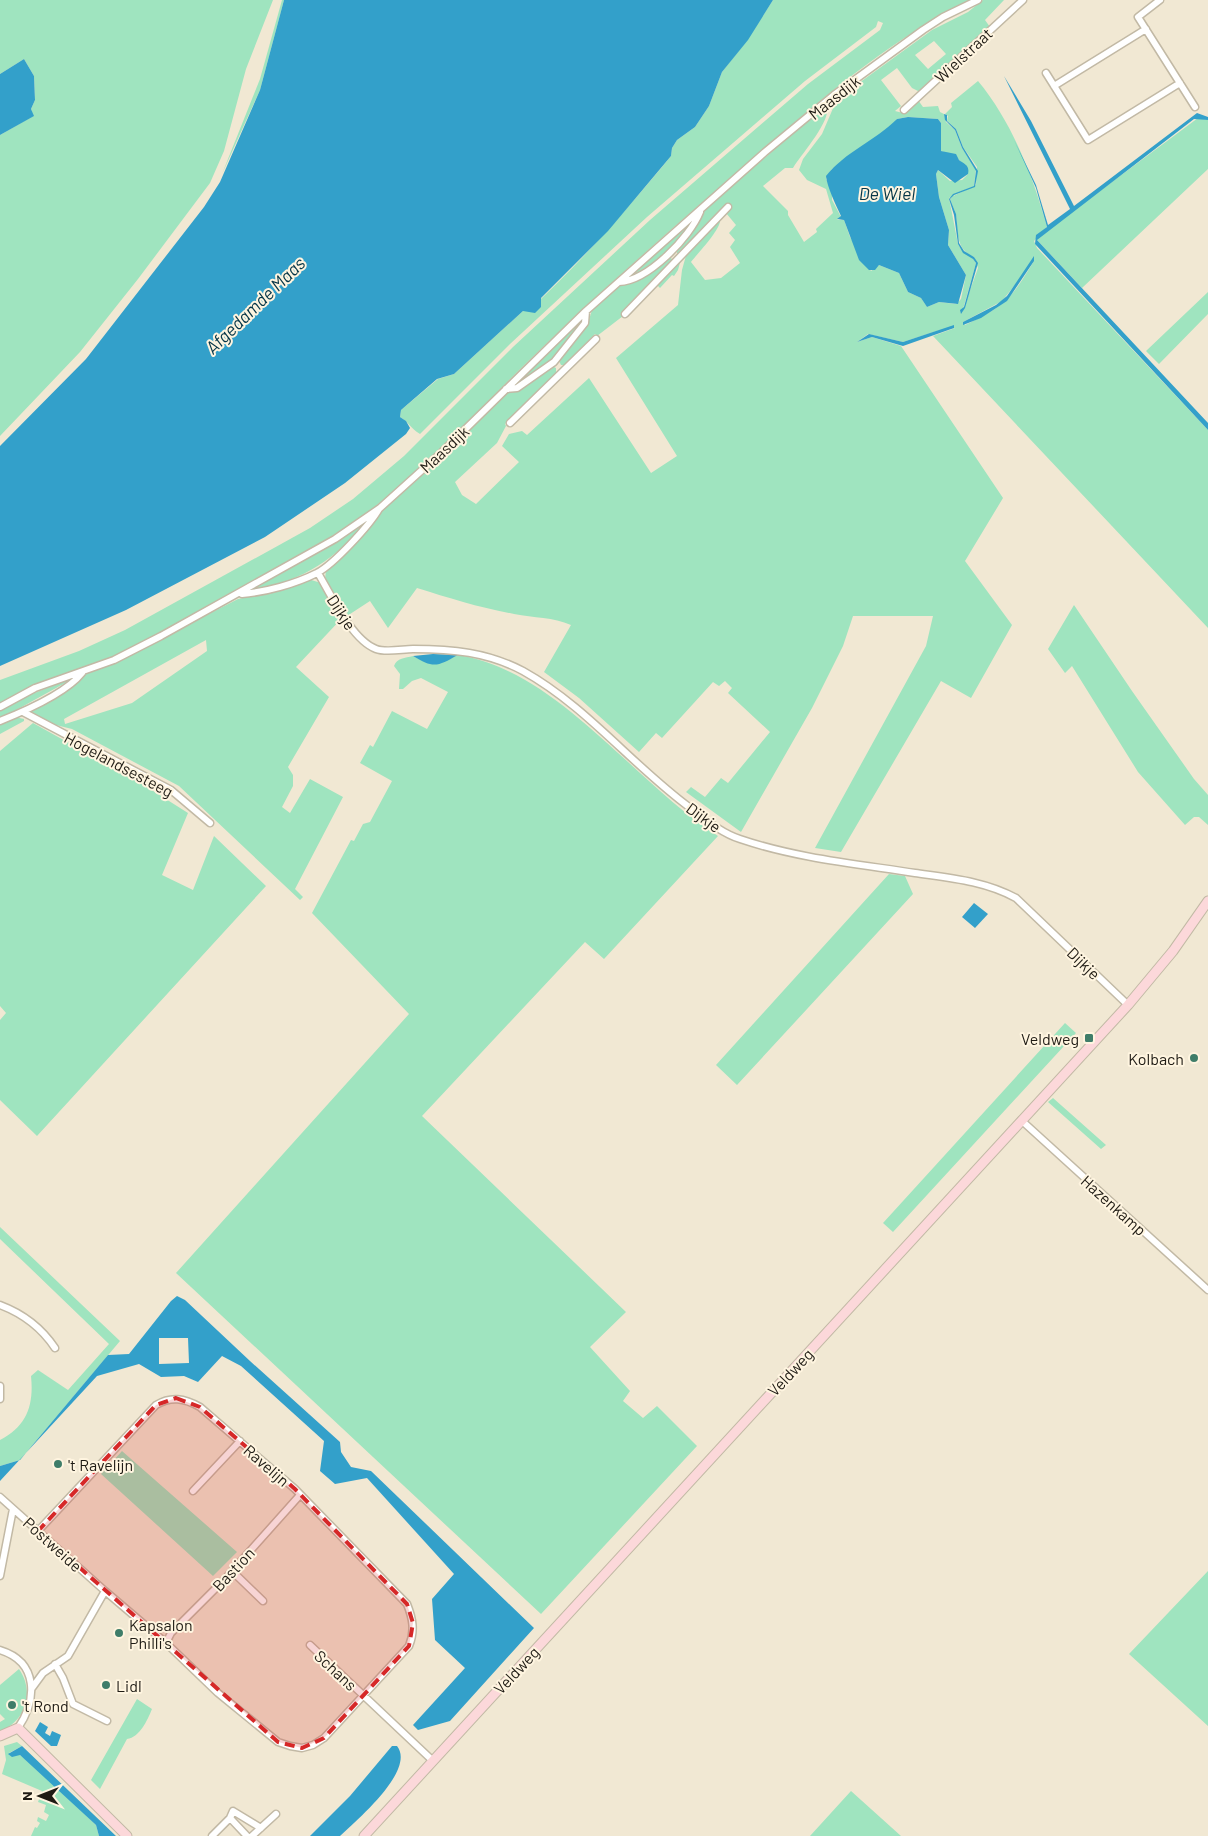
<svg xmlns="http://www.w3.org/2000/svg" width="1208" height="1836" viewBox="0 0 1208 1836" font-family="Barlow,sans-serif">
	<rect width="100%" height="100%" fill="#f1e8d3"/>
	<!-- green -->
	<path fill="#9fe4bf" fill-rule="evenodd" d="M0 0H273L246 69 224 151 210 183 138 279 80 352 0 436V135L33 116 31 109 35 100 34 76 24 59 0 74Z
		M282 0H284L260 90 222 174 260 79Z
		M773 0H972C897 35 832 90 770 144 693 210 616 277 543 347 493 394 448 447 395 491 345 532 287 563 231 595 192 616 153 639 113 657 76 674 36 683 0 703V680L79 651 125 630 310 528 353 499 404 456 513 347 650 220 808 84 880 30 883 23 878 21 876 27 805 81 647 217 510 344 420 434C410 428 409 422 400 417L401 410 438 379 454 374 523 311H528C581 262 625 212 671 156L672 148 677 140 695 127 709 106 722 72 747 40Z
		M983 0H1004L985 20 990 27 920 92 912 88 897 68 881 80 901 106 895 111 903 113 918 100 923 107 938 106 940 112 944 114 946 122 955 130 962 148 976 169 974 186 949 198 958 244C962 253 972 255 976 263L962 313 978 268 974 257C956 250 958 232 956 215 955 210 952 205 950 199L954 195 976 185 977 167 963 147 956 129 947 121 948 116 945 114 952 107 951 103 978 81C1012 122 1033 176 1047 227L1034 241 1037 248 1208 430V628L933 336 955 328 940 330 903 342 868 334 857 342 872 337 901 346 1003 498 965 561 1012 625 971 698 941 681 841 852 815 848 926 646 933 616H853L843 646 812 708 741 832 686 792 691 787 705 797 721 778 728 783 770 732 728 693 732 688 725 681 719 686 713 682 662 738 656 733 639 752 579 698 544 672 571 625C553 617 534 618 514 614 481 608 449 598 417 588L388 628 370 601 347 616 325 579 326 570 361 537 382 511 445 455 506 392 517 390 552 366 556 368V374L505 424 506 426 497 443 455 482 462 495 476 504 519 462 502 446 509 434 522 431 527 435 589 378 651 473 677 456 616 358 678 305 682 270 687 252 720 219C722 228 698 253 691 262L705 280 721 278 740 263 730 247 735 240 729 233 736 225 726 213 732 206 729 203 677 254V251L696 227 704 209 826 106C834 118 800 156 793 168H785L763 186 788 211V215L804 242 817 232 816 229 833 213 826 189 807 180 799 170 803 159 822 134 837 99 932 30 968 12ZM934 41 946 54 928 69 915 55ZM908 117 938 119 941 123V151C958 157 959 157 968 174L962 180 950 181 938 170 936 174 939 197 949 230 948 245 966 275 961 299 956 304 939 302 927 307 921 298 908 292 899 273 879 265 871 271 850 237 844 220H837L841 217 832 200V190L826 179 832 169 891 127 897 119ZM1034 261C1011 299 1005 306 965 325L963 322 1002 301Z
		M1198 118 1208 120V169L1082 288 1037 240 1038 237Z
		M695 218 693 224 665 255 628 279Z
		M669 257 672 259 671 262 621 314 623 316 597 336 595 334 565 365H561L559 361 588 323 592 310 620 286 634 282Z
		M681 259 678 270 674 276 672 275 660 288 656 284Z
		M1208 292V314L1159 364 1146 351Z
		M581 319 582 323 553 359 517 386 514 385Z
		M369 521C332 561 305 580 250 591Z
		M308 579 321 583 343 617 296 667 329 697 288 767 293 775V786L282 807 290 813 310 779 343 797 295 889 303 897 300 900 179 786 72 729 56 725 28 711 78 682 86 674 115 662 238 599 272 592ZM206 640 207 651 132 703 65 724 64 719Z
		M1074 605 1132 691 1194 779 1208 795V825L1199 817H1194L1185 825 1138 772 1072 666 1065 673 1048 649Z
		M458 655C559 671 633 782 718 836L604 959 585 942 422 1116 626 1312 590 1347 630 1391 623 1401 643 1418 657 1406 697 1446 541 1614 176 1273 409 1014 312 913 351 840 354 841 363 824 370 822 392 781 360 763 370 745 373 747 392 711 427 729 448 692 421 678 412 681 403 689H399L400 674 394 666C397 658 405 658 413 656 429 666 443 663 458 655Z
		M76 677 0 719V710L16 700Z
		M15 717 24 719V721L0 734V723Z
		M33 723 139 782 188 813 162 875 193 890 214 836 266 886 37 1136 0 1100V1020L6 1013 0 1006V751Z
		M889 874 905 876 913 894 737 1085 716 1065Z
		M1065 1023 1076 1033 893 1232 883 1223Z
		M1053 1098 1106 1145 1101 1149 1048 1102Z
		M0 1227 120 1341 20 1460 0 1466V1440C27 1426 34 1405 31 1376L38 1370 68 1390 109 1344 0 1239Z
		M122 1451 237 1552 213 1576 101 1474Z
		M1208 1571V1726L1129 1654Z
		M19 1669C35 1692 26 1721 0 1731V1722L5 1719 0 1714V1685Z
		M137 1699 152 1709C147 1721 140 1737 127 1739L100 1789 91 1780Z
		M17 1742 22 1746 9 1753 20 1755 39 1770 96 1825 99 1836H31L35 1827 37 1828 40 1823 37 1821 38 1817 46 1821 49 1815 44 1812 46 1805 38 1802 42 1791 2 1774 6 1760 4 1746Z
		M851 1791 901 1836H810Z"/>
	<!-- water -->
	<path fill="#33a0ca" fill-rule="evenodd" d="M284 0H773L748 40 722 72 709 106 695 127 677 140 672 148 671 156 608 231 541 298V307L535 313 523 311 454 374 437 379 401 410 400 417 406 421 410 428 406 434 345 483 265 537 126 610 0 666V446L86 359 204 207 220 182 260 90Z
		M24 59 34 76 35 100 31 109 34 116 0 135V74Z
		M1004 76 1031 121 1074 206 1197 113 1208 117V120L1194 119 1037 240 1208 423V430L1035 244 1036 235 1047 227 1036 188 1014 140 1036 185 1048 225 1070 209Z
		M944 114 947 115V121L956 129 963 147 978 171 975 187 954 195 950 199 956 214 959 243 964 251 974 257 978 263 965 308 961 314 960 310 964 307 976 263 973 259 963 253 958 244 954 215 949 199 953 194 974 186 976 171 962 148 955 130 945 120Z
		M908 117 938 119 941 123V151L956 154 959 160C964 164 970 165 968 174L955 183 938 170 936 174 939 197 949 230 948 245 966 275 958 304 939 302 927 307 921 298 908 292 899 273 879 265 875 270H869L859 260 844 220 837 219 841 216C836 205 827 187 826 176 845 152 876 140 897 119Z
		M1034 256V261L1007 301 981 318 963 325V322L996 305 1007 296Z
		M954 325V328L903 346 872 337 857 342 869 334 903 342Z
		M433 654 458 655C438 666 434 669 413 656Z
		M974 903 988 914 975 928 962 917Z
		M177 1296 185 1300 250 1361 340 1442 341 1452 351 1467 371 1471 534 1628 450 1721 418 1730 413 1725 465 1668 435 1640 432 1599 454 1574 367 1478 335 1484 320 1471 324 1441 241 1366 222 1356 198 1382 184 1376 161 1377 139 1364 97 1376 0 1481V1466L20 1460 108 1355 129 1354 171 1301ZM159 1338H188L189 1363 159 1364Z
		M40 1722 48 1727 45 1733 50 1736 52 1731 61 1735 57 1746H51L35 1731Z
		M22 1746 116 1836H99L96 1825 20 1755 12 1757 8 1754Z
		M392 1746H397C416 1770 357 1820 340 1836H310L350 1796Z"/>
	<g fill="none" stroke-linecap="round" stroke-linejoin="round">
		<!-- street casing -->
		<g stroke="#c2b9a5" stroke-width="9">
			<path id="street" d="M1160 0 1138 17 1195 107
				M1046 73 1088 140 1180 83
				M1054 86 1146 29
				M904 110 1023 0
				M619 282C648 281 690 237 700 212
				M625 314 728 207
				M506 389 517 388 554 362 585 323 586 311
				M510 423 596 339
				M318 573C331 595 352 640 376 649 386 653 403 649 413 649 452 649 487 652 523 671 586 706 631 764 689 807 705 819 721 833 740 839 796 858 857 864 915 873 950 878 985 881 1016 898L1128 1005
				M242 594C266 592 295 584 317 573 334 564 369 526 379 509
				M0 707 35 688 114 660 161 636 335 539 380 508 442 452 586 311 765 152 834 95 923 30 943 17 978 0
				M23 712 171 790 210 823
				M0 721C25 711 66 693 82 673
				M1021 1120 1208 1290
				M0 1305C24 1314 41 1327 55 1348
				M0 1386V1399
				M193 1491 240 1441
				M0 1497 105 1591 166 1643 218 1693 278 1742 290 1746 302 1748 313 1745 324 1738 409 1646C415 1631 413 1619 407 1604L295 1489 200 1407C184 1398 171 1396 156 1405L38 1531
				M232 1571 263 1601
				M0 1576 13 1509
				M166 1643 171 1633 225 1579 300 1495
				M310 1645 433 1761
				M0 1650C39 1662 37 1700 18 1728
				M55 1664 63 1678 73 1704 107 1721
				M32 1688 43 1673 68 1656 105 1591
				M230 1818 233 1811 261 1828
				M212 1836 230 1818 247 1836
				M252 1836 276 1814"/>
		</g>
		<!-- secondary casing -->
		<g stroke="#c2b9a5" stroke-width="11">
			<path id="secondary" d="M0 1736 18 1728 127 1836
				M364 1836 1128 1005 1173 951 1208 901"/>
		</g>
		<!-- street -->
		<use href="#street" stroke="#fff" stroke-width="6"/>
		<!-- secondary -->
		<use href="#secondary" stroke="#fcd8da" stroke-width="9"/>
	</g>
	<!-- marked area -->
	<path fill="#d62828" fill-opacity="0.2" stroke="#d62828" stroke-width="4" stroke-dasharray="10 6" stroke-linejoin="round" d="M176 1398 200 1407 295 1489 407 1604 413 1623 409 1646 324 1738 302 1748 278 1742 38 1531 156 1405Z"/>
	<!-- markers -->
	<g fill="#3f7d69" stroke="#fff5e0" stroke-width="2">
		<rect x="1084" y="1033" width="10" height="10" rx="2.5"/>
		<circle cx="1194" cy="1058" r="5"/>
		<circle cx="58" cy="1464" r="5"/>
		<circle cx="119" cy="1633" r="5"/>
		<circle cx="106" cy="1685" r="5"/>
		<circle cx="12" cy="1705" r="5"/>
	</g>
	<g text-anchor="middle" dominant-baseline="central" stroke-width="4" stroke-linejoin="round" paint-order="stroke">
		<!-- street labels -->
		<g font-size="16" fill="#1f1b14" stroke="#fff5e0">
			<text transform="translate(963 55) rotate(-43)">Wielstraat</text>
			<text transform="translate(834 97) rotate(-38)">Maasdijk</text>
			<text transform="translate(444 449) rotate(-43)">Maasdijk</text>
			<text transform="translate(342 612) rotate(57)">Dijkje</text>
			<text transform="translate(119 764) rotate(28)">Hogelandsesteeg</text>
			<text transform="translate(704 817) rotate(36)">Dijkje</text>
			<text transform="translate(1084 963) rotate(44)">Dijkje</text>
			<text transform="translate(1114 1205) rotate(42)">Hazenkamp</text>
			<text transform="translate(790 1372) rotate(-47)">Veldweg</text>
			<text transform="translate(267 1465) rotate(41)">Ravelijn</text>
			<text transform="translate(53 1544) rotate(42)">Postweide</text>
			<text transform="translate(233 1569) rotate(-47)">Bastion</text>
			<text transform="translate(336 1670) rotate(43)">Schans</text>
			<text transform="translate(516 1670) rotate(-47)">Veldweg</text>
		</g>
		<!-- poi labels -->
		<g font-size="16" fill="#1f1b14" stroke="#fff5e0" text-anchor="start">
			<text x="1079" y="1038" text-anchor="end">Veldweg</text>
			<text x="1184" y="1058" text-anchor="end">Kolbach</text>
			<text x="68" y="1464">'t Ravelijn</text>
			<text x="129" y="1624">Kapsalon<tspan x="129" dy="18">Philli's</tspan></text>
			<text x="116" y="1685">Lidl</text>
			<text x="22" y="1705">'t Rond</text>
		</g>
		<!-- water labels -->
		<g font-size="18" font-style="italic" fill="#063648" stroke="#fff5e0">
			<text x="887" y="193">De Wiel</text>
			<text transform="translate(255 305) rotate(-44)">Afgedamde Maas</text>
		</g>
	</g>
	<!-- north arrow -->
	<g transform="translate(40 1796) rotate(270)" stroke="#fff5e0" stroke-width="4" paint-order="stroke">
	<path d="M0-4L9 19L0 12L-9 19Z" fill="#1f1b14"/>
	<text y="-8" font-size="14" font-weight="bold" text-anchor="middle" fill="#1f1b14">N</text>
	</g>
</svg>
